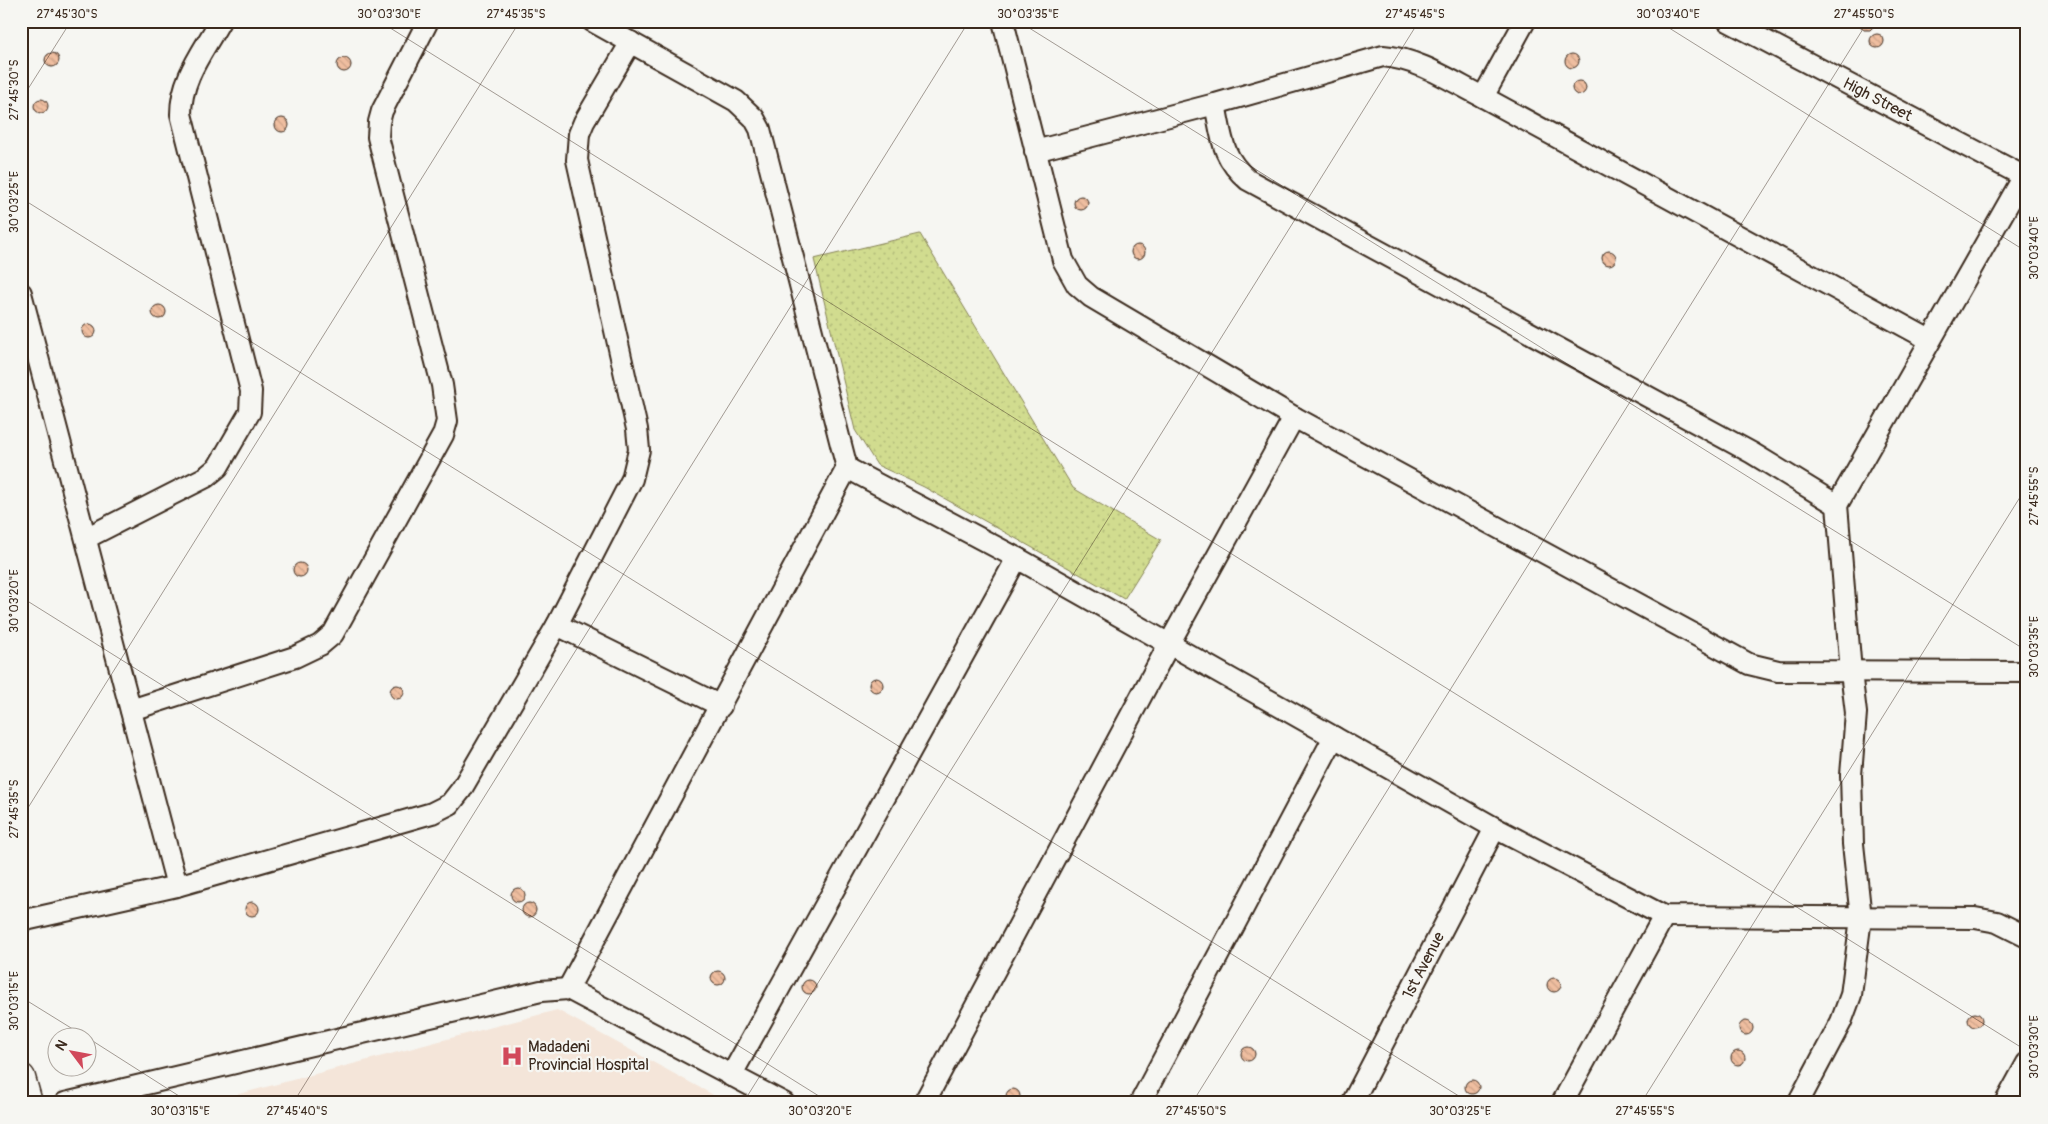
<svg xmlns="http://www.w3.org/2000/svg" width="2048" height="1124" viewBox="0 0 2048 1124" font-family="Pangolin,sans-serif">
	<defs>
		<pattern id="green-dots" width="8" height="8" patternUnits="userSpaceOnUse" patternTransform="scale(1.25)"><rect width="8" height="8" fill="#d1dc8f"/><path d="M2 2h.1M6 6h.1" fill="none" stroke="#b4bd7b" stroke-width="1.8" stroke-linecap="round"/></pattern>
		<pattern id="building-back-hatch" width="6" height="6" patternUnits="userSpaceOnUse" patternTransform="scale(1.25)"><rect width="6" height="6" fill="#efbea0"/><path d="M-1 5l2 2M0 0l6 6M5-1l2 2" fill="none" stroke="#cea389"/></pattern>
	</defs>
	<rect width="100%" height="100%" fill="#f6f6f2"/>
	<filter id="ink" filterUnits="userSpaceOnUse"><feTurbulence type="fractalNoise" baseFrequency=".02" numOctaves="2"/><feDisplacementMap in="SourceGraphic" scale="10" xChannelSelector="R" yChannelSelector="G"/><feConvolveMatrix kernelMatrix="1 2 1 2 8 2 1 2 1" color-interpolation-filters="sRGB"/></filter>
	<g filter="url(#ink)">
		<!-- built -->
		<path fill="#f4e5d9" d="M557 1010 728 1103H205Z"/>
		<!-- green -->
		<path fill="url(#green-dots)" stroke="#868356" d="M920 234 1073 488 1161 540 1124 599 924 487 877 465 855 430 814 259Z"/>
		<!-- building -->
		<path fill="url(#building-back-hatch)" stroke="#3b2a1e" d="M1861 21H1873V27L1870 30H1864L1861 27Z
			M1870 41a7 7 0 1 1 14 0a7 7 0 1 1-14 0Z
			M45 60a7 7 0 1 1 14 0a7 7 0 1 1-14 0Z
			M1565 61a7 7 0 1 1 14 0a7 7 0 1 1-14 0Z
			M337 65a7 7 0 1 1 14 0a7 7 0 1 1-14 0Z
			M1572 88a7 7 0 1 1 14 0a7 7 0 1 1-14 0Z
			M34 106a7 7 0 1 1 14 0a7 7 0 1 1-14 0Z
			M275 125a7 7 0 1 1 14 0a7 7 0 1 1-14 0Z
			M1074 203a7 7 0 1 1 14 0a7 7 0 1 1-14 0Z
			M1131 252a7 7 0 1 1 14 0a7 7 0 1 1-14 0Z
			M1602 258a7 7 0 1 1 14 0a7 7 0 1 1-14 0Z
			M152 312a7 7 0 1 1 14 0a7 7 0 1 1-14 0Z
			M82 331a7 7 0 1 1 14 0a7 7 0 1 1-14 0Z
			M293 570a7 7 0 1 1 14 0a7 7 0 1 1-14 0Z
			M869 685a7 7 0 1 1 14 0a7 7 0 1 1-14 0Z
			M390 692a7 7 0 1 1 14 0a7 7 0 1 1-14 0Z
			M511 895a7 7 0 1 1 14 0a7 7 0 1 1-14 0Z
			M245 909a7 7 0 1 1 14 0a7 7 0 1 1-14 0Z
			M522 910a7 7 0 1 1 14 0a7 7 0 1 1-14 0Z
			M711 978a7 7 0 1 1 14 0a7 7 0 1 1-14 0Z
			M1547 985a7 7 0 1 1 14 0a7 7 0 1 1-14 0Z
			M802 987a7 7 0 1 1 14 0a7 7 0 1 1-14 0Z
			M1968 1020a7 7 0 1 1 14 0a7 7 0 1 1-14 0Z
			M1739 1028a7 7 0 1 1 14 0a7 7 0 1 1-14 0Z
			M1241 1054a7 7 0 1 1 14 0a7 7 0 1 1-14 0Z
			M1731 1058a7 7 0 1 1 14 0a7 7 0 1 1-14 0Z
			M1465 1087a7 7 0 1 1 14 0a7 7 0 1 1-14 0Z
			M1006 1096a7 7 0 1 1 14 0a7 7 0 1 1-14 0Z"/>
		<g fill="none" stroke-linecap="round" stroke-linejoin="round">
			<!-- street casing -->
			<g stroke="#3b2a1e" stroke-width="24">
				<g id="street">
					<path d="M1003 21 1063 260 1077 285 1091 297 1294 417 1749 664 1778 671 2027 672"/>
					<path id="s1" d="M1728 21 2027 178"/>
					<path d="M1483 97 1525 21"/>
					<path d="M1215 104C1222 137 1221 157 1248 180L1752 453 1837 505 2024 176"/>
					<path d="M1035 151 1215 104 1383 56C1419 59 1451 81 1483 97L1930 340"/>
					<path d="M21 293 177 886"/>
					<path d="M847 468 1017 558 1495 828 1664 916 1975 918 1997 922 2027 937"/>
					<path d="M86 538 206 477 218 467 250 412 251 391 181 114C181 78 203 52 220 21"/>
					<path d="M557 625 721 706"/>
					<path d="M131 710 295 657 320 645 333 634 443 435 447 421 442 385 378 137 379 122 382 111 428 21"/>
					<path d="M21 921 177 886 432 813 450 804 461 790 557 625 632 479 639 450 637 429 577 160 579 134 584 122 631 42"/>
					<path d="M568 989 847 468 760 129 754 118 736 101 592 21"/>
					<path d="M731 1076 1017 558"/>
					<path d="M65 1103 541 991 568 989 784 1103"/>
					<path d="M924 1103 1169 644 1294 417"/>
					<path d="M1140 1103 1334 737"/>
					<path id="s2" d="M1352 1103 1495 828"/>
					<path d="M1562 1103 1664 916"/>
					<path d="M1798 1103 1841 1022 1851 995 1861 918 1853 844 1851 775 1856 713 1851 672 1837 505"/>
					<path d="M2005 1103 2027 1063"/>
				</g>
			</g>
			<!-- secondary casing -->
			<g stroke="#3b2a1e" stroke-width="31">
				<path id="secondary" d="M21 1078 28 1103"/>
			</g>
			<!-- street -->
			<use href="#street" stroke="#f6f6f2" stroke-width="20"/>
			<!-- secondary -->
			<use href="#secondary" stroke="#f6f6f2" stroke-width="28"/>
		</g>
	</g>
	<!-- ticks -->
	<path fill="none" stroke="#3b2a1e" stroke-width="1" stroke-opacity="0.45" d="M379 21 2027 1051M1018 21 2027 651M1658 21 2027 252M21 100 71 21M21 198 1470 1103M21 597 830 1103M21 819 520 21M21 997 84 1036M88 1038 190 1103M293 1103 969 21M743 1103 1419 21M1192 1103 1868 21M1641 1103 2027 486"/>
	<!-- icons -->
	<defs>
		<g id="hospital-bare" transform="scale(1.725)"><path d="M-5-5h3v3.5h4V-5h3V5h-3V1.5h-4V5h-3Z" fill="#d1495b" stroke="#f6f6f2" stroke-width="2.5" paint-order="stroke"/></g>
	</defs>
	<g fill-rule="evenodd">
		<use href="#hospital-bare" x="512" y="1056"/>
	</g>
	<g text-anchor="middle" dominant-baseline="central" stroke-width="4.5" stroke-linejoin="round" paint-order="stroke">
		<!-- street labels -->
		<g font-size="16" fill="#3b2a1e" stroke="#f6f6f2">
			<text stroke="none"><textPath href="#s1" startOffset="169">High Street</textPath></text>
			<text stroke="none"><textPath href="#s2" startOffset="155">1st Avenue</textPath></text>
		</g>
		<!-- poi labels -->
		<g font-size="16" fill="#3b2a1e" stroke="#f6f6f2" text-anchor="start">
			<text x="528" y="1047">Madadeni<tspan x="528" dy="18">Provincial Hospital</tspan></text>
		</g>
	</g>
	<!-- margin -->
	<rect width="2048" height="1124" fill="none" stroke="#f6f6f2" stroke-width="55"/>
	<!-- north arrow -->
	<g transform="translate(72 1052) rotate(302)"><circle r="24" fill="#f6f6f2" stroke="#aba49d"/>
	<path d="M0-4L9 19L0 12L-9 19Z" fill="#d1495b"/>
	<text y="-8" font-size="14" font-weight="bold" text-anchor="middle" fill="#3b2a1e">N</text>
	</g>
	<rect x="28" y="28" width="1992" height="1068" fill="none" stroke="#3b2a1e" stroke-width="2"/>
	<g font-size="12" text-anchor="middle" fill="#3b2a1e">
		<text x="67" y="18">27°45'30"S</text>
		<text x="389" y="18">30°03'30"E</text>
		<text x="516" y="18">27°45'35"S</text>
		<text x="1028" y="18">30°03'35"E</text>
		<text x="1415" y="18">27°45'45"S</text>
		<text x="1668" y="18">30°03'40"E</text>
		<text x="1864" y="18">27°45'50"S</text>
		<text transform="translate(14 90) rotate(-90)" y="4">27°45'30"S</text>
		<text transform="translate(14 202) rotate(-90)" y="4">30°03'25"E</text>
		<text transform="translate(2034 248) rotate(-90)" y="4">30°03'40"E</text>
		<text transform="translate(2034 496) rotate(-90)" y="4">27°45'55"S</text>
		<text transform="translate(14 601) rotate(-90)" y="4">30°03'20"E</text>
		<text transform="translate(2034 647) rotate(-90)" y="4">30°03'35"E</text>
		<text transform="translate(14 809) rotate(-90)" y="4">27°45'35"S</text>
		<text transform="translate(14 1001) rotate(-90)" y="4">30°03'15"E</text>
		<text transform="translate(2034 1047) rotate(-90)" y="4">30°03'30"E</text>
		<text x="180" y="1115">30°03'15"E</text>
		<text x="297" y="1115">27°45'40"S</text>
		<text x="820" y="1115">30°03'20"E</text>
		<text x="1196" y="1115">27°45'50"S</text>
		<text x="1460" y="1115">30°03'25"E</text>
		<text x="1645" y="1115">27°45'55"S</text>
	</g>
</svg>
